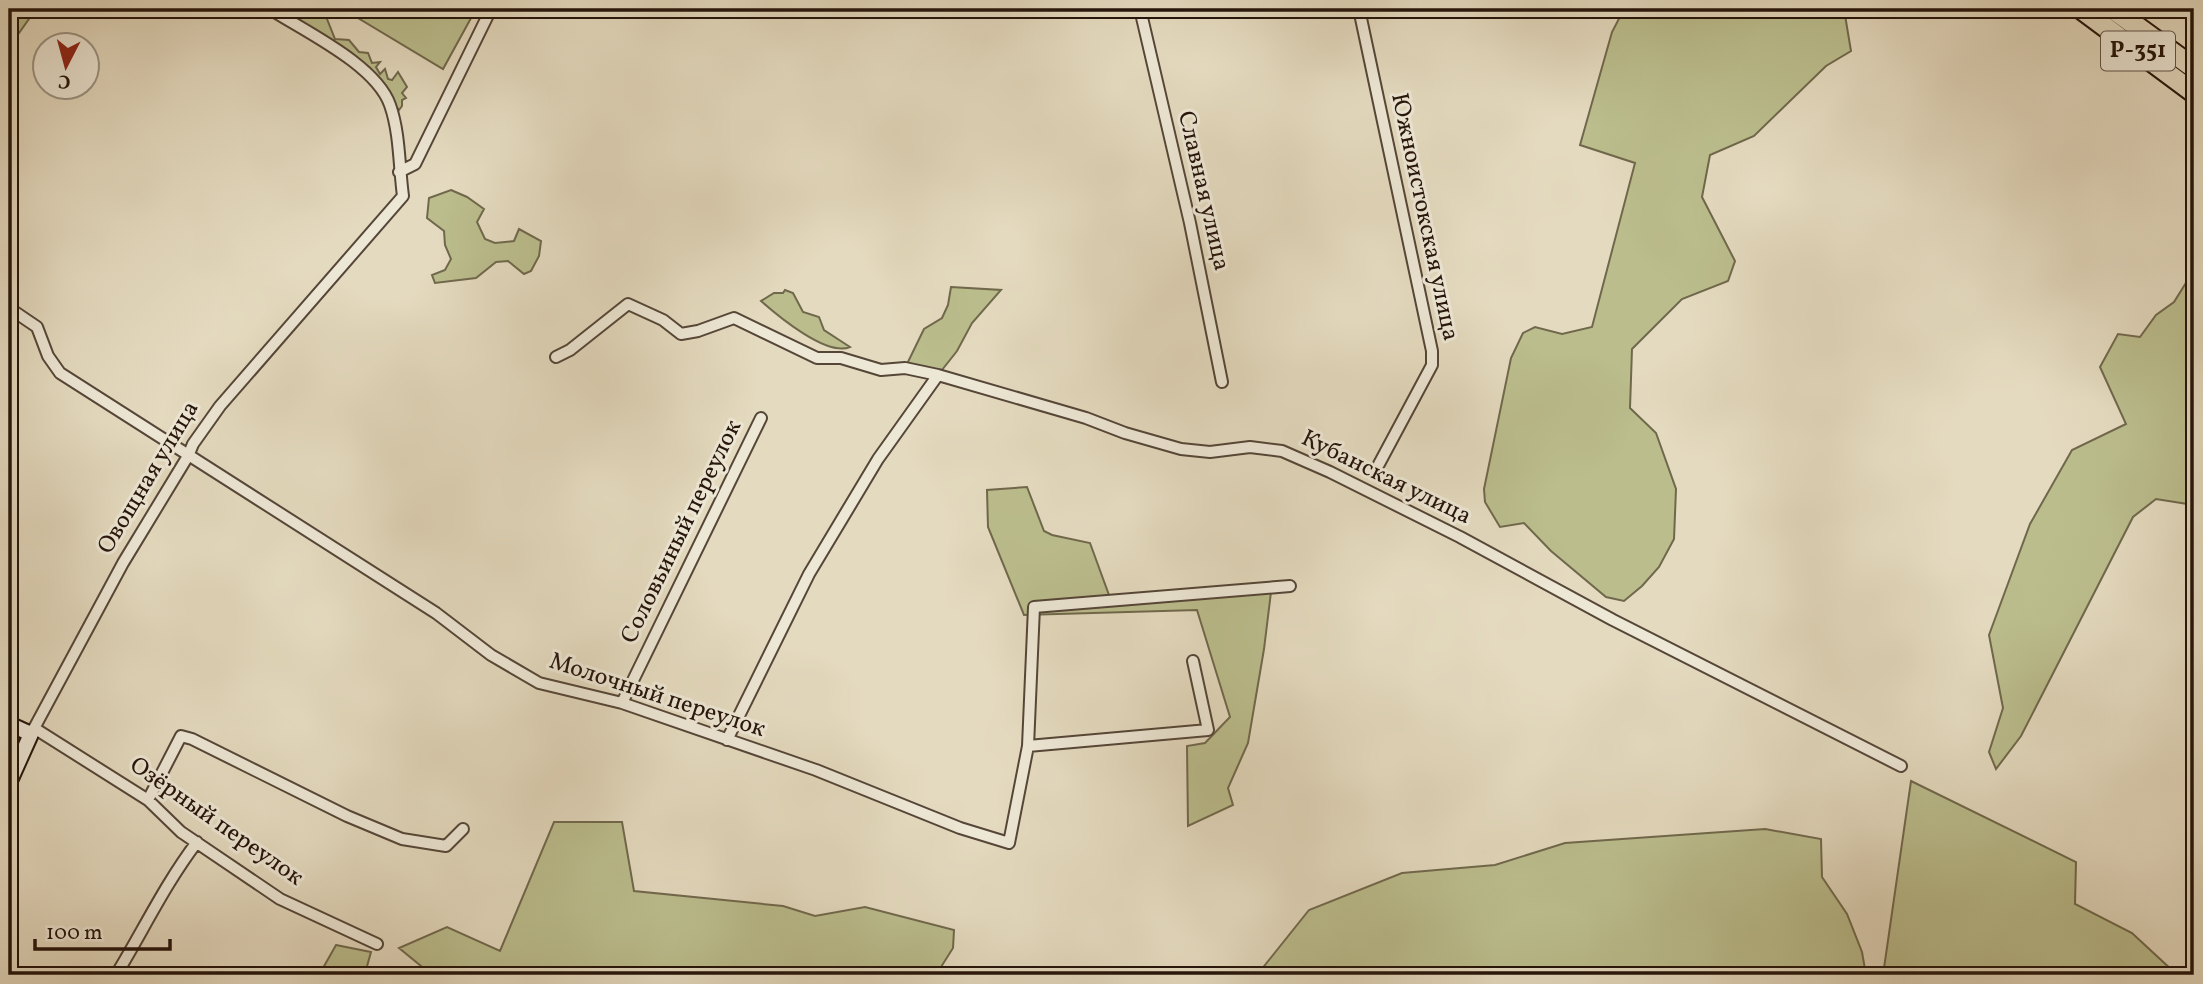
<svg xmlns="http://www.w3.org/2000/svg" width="2203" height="984" viewBox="0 0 2203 984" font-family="Vollkorn,serif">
	<rect width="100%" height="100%" fill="#e4dabf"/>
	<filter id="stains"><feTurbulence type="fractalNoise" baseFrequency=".00286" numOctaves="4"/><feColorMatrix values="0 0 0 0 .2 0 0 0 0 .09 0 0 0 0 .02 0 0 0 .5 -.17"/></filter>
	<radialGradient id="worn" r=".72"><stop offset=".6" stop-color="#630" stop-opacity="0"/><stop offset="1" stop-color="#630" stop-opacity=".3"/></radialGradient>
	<!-- green -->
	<path fill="#bbbd8d" stroke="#70684c" stroke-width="2" d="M14 9H36L9 47V16Z
		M279 9H323L335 39 349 40 359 52 368 53 372 63 380 62 376 67 380 74 385 69 388 79 392 80 398 72 407 87 402 93 406 98 402 100V106L399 110 395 106 370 68Z
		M343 9H476L443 69Z
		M1624 9H1844L1851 51 1826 66 1754 136 1710 155 1702 197 1735 261 1728 281 1682 299 1632 349 1630 408 1656 433 1676 489 1674 539 1659 567 1642 586 1624 601 1606 597 1551 551 1524 523 1500 527 1485 502 1484 489 1511 358 1523 333 1535 327 1562 334 1592 327 1635 163 1580 145 1612 32Z
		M451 190 467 197 484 209 477 222 485 239 495 243 514 241 519 229 541 241 539 256 531 271 524 274 508 261 496 262 476 278 435 283 432 275 445 270 451 259 445 245 444 231 427 218 429 198Z
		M2194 270V505L2156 499 2133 517 2021 736 1996 769 1989 752 2003 708 1989 635 2030 524 2072 450 2126 424 2100 367 2118 334 2140 337 2156 315 2174 302Z
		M951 287 1001 290 972 323 957 351 938 375 905 368 924 329 942 318 948 305Z
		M785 290 793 293 803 312 819 317 824 330 850 347C827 357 778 316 761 301L774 293H783Z
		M1027 487 1044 531 1052 535 1090 543 1109 595 1271 592 1264 649 1248 743 1228 788 1233 805 1188 826 1187 746 1205 743 1230 717 1197 610 1024 615 988 527 987 490Z
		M1911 781 2076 862 2075 904 2132 933 2174 972V975H1883Z
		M554 822H622L634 891 783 906 815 916 865 907 954 930 953 948 941 967 944 975H432L399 948 447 927 500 951Z
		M1765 829 1821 839 1822 877 1847 914 1862 952 1866 975 1834 973 1835 975H1804L1798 971 1792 975H1257L1309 910 1402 873 1495 865 1565 843Z
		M336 945 371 952 366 970 369 975H319Z"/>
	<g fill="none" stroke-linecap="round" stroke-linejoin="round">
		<!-- street casing -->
		<g stroke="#554638" stroke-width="14">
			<path id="street" d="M1140 9 1190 223 1222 382
				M1359 9 1432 351V365L1379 464
				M1141 12 1157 9
				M399 172 415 164 491 9
				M9 308 37 327 48 356 60 373 436 613 491 655 539 683 622 703 816 770 960 828 1009 843 1028 746 1208 730 1193 661
				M556 357 570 350 628 304 663 320 681 334 698 331 734 318 817 358H841L881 370 905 368 938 375 1086 418 1125 433 1181 449 1210 452 1250 447 1282 451 1330 472 1460 537 1613 620 1901 766
				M622 703 761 418
				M34 728 148 800 181 832 280 899 377 944
				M31 734 123 563 188 456 193 444 220 406 403 196C399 167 400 133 390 105 376 65 306 32 270 9
				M727 740 809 574 878 459 938 375
				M1028 746 1034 607 1290 586
				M148 800 181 736 192 739 347 816 402 839 446 846 463 829
				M116 975C143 931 165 884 197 842"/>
		</g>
		<!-- secondary casing -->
		<g stroke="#25140b" stroke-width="18">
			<path id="secondary" d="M9 724 31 734 9 783"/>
		</g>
		<!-- highway casing -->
		<g stroke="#25140b" stroke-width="23">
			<path id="highway" d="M2081 9 2194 93
				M2113 9 2194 68"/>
		</g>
		<!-- street -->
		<use href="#street" stroke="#ede7d5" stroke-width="10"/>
		<!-- secondary -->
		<use href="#secondary" stroke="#ede7d5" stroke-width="14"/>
		<!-- highway -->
		<use href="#highway" stroke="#e4dabf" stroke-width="19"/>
	</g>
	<g text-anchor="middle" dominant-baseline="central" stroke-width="6" stroke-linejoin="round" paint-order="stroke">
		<!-- shield labels -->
		<rect fill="#ede7d5" stroke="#615348" stroke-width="2" x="2101" y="31.5" width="74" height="39" rx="5"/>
		<g font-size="23" font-weight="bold" fill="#25140b">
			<text x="2138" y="51">Р-351</text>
		</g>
		<!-- street labels -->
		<g font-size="24" fill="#25140b" stroke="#ede7d5">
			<text transform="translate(1203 191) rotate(77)">Славная улица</text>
			<text transform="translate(1424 217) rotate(78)">Южноистокская улица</text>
			<text transform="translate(149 478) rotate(-59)">Овощная улица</text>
			<text transform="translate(1386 478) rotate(26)">Кубанская улица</text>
			<text transform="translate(682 532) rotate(-64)">Соловьиный переулок</text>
			<text transform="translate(657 696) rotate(18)">Молочный переулок</text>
			<text transform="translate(216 822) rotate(35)">Озёрный переулок</text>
		</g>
	</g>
	<!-- margin -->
	<rect width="2203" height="984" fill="none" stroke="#e4dabf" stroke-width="35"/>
	<rect x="10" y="10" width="2182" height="963" fill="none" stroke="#25140b" stroke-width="3.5"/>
	<rect x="18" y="18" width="2168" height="949" fill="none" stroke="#25140b" stroke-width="2"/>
	<!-- north arrow -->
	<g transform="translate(66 66) rotate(186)"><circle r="33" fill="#ede7d5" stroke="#9d9384" stroke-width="2"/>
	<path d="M0-5L12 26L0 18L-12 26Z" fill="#8f2418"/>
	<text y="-10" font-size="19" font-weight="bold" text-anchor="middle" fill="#25140b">С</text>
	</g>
	<!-- scale -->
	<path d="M35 939v10h135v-10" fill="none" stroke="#25140b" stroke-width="3.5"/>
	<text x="46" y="939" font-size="21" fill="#25140b" stroke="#ede7d5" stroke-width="5" paint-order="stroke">100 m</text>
	<rect width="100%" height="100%" filter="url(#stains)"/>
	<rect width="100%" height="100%" fill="url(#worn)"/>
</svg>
